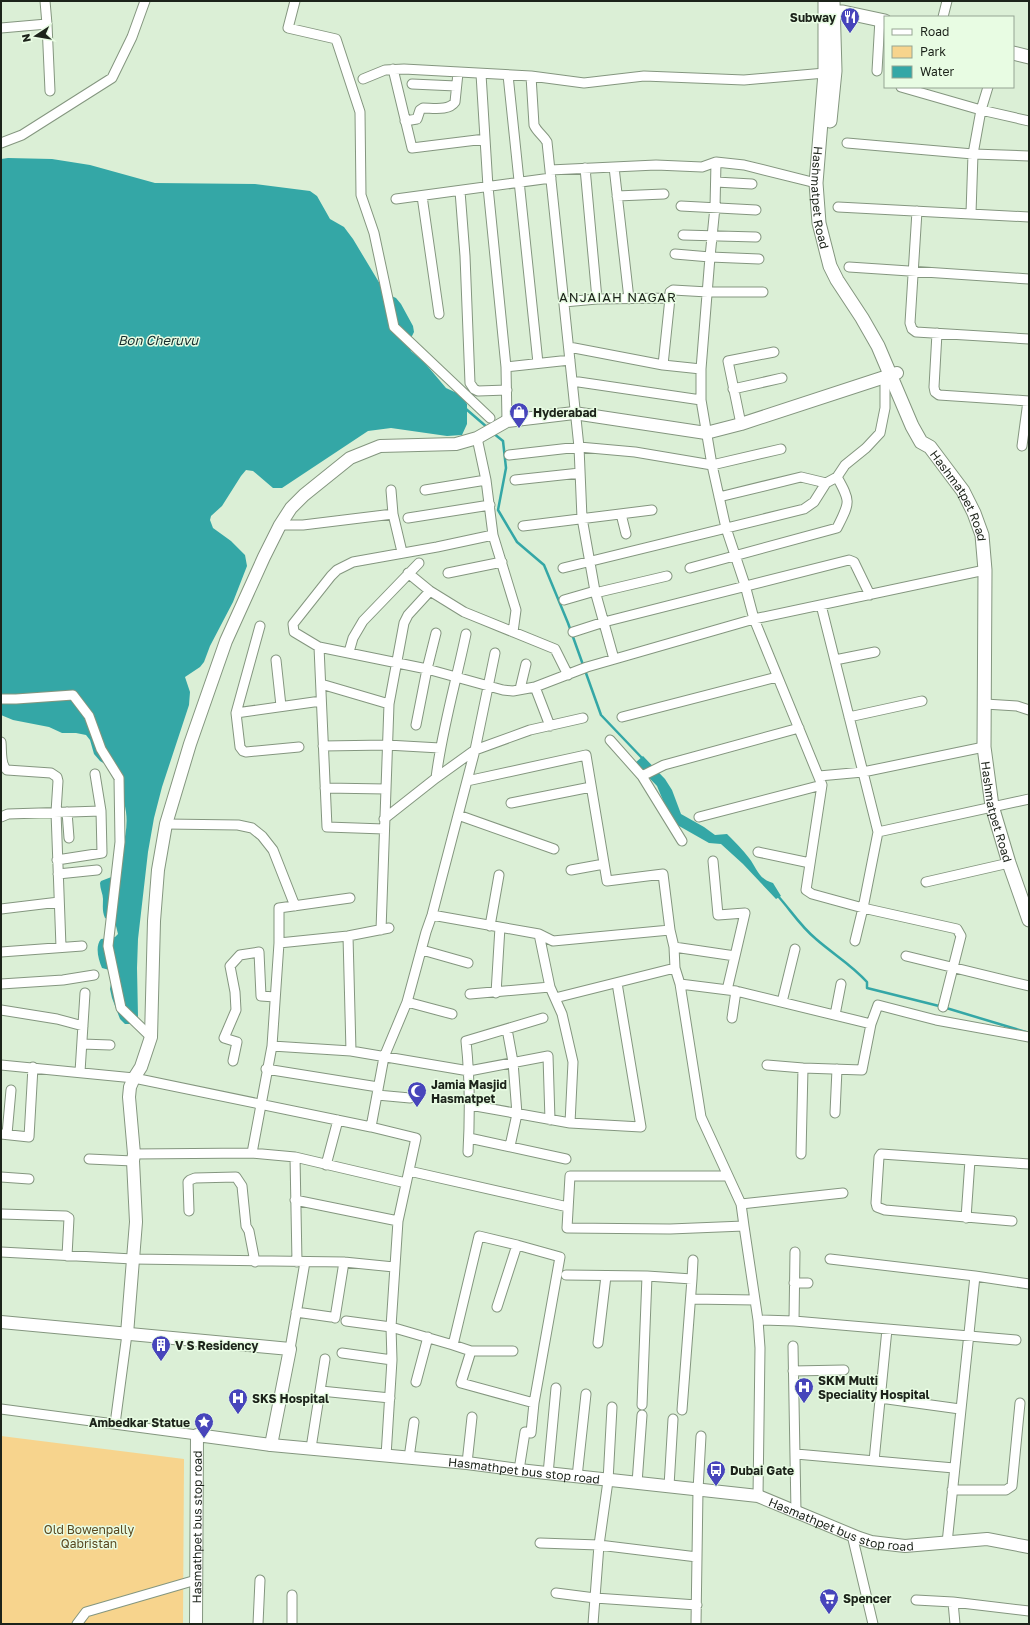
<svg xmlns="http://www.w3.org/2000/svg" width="1030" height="1625" viewBox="0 0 1030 1625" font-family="'Golos Text',sans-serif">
	<rect width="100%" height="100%" fill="#dbefd6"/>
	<!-- green -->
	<path fill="#f7d48d" d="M1 1436 184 1459 183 1624H1Z"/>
	<!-- water -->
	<path fill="#34a7a6" d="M8 158 52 159 90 165 155 183 255 184 310 191 317 196 330 219 344 227 353 239 383 289 387 294 396 298 401 304 413 326 414 332 409 342 411 351 424 362 446 388 461 395 467 404V424L462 435 447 436 391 428 368 431 282 488H273L253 471 246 470 241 476 222 506 211 516 210 520 213 528 231 541 245 555 247 566 233 602 210 646 204 662 200 667 185 677 190 692 189 705 162 787 154 818 148 852 138 939 137 968 138 1017 132 1024H125L120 1019 112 998 110 989 113 971 102 968C98 959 95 946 101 939L115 937 118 934 115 922 105 918C102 911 103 906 103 899 103 894 100 889 100 883L101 881 114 876C120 856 129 833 126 812 124 797 119 783 115 770L100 761 94 754 90 740 86 735 76 733H62L49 727 13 720 1 715V159Z
		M643 756 665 779 672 790 681 814 704 827 715 835 727 834C735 842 743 850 749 858 757 868 758 879 773 883L781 896 776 899 743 864 721 844 709 843 672 822 657 786 635 763Z"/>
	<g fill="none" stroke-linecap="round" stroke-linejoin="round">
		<!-- stream -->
		<path stroke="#34a7a6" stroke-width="2.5" d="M466 409 488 428
			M493 433 503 441 506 468 498 510 517 542 544 565 568 623 601 715 643 759
			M777 895C790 909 800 926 816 939 833 954 852 965 867 982V988L943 1007 1029 1033"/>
		<!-- minor casing -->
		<g stroke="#84967f" stroke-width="11">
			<path id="minor" d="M295 1 288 28 336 39 360 112 361 195 374 233 394 327 490 418
				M943 17 947 1
				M47 24 50 91
				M1 28 47 24 45 1
				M393 69 412 148 485 139
				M877 71 880 19
				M481 74 488 187 506 367 507 421
				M508 75 538 363
				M531 76 534 125C537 132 543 135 547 142L579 447 582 518 595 591 564 600
				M363 79 385 70 404 69 531 76 584 83 644 76 744 80 825 73
				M412 84 456 86
				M901 87 981 110 1029 121
				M405 121 417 119 420 110 423 108C433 108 449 111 455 102L458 73
				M1 143 22 135 112 78 132 37 145 1
				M847 143 973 154 1029 156
				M614 167 629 299
				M585 168 597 299
				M550 170 656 165 702 167 716 162 744 165 816 183
				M716 182 752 184
				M460 191 465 256 470 383 474 389 478 391 507 390
				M422 196 439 314
				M617 196 664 194
				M396 199 551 178
				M681 206 756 210
				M838 207 1029 217
				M917 211 910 323 912 329 916 332 1029 339
				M971 213 973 154 981 110 988 87
				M683 235 756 237
				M675 254 710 257 715 207 716 162
				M759 259 710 257 701 369V400L712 465 726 528 745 585 754 619 822 785 806 890 812 894 863 908 878 832 821 605
				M849 267 1029 279
				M564 302 597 299 670 298V292L673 290 708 292H763
				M937 333 934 387 935 392 939 395 1029 401
				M569 347 663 365 701 369
				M663 365 670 298
				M506 367 570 360
				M572 381 701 400
				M733 389 782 378
				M741 424 728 361 774 352
				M477 438 486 480 493 535 516 610 513 632
				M1022 446 1028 401
				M509 455 579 447 635 452 712 465 781 449
				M515 480 580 473
				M391 490 393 514 402 552
				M425 490 486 480
				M719 497 801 477 826 483
				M621 514 626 534
				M408 518 490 505
				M280 525H303L393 514
				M523 526 652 510
				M563 568 804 509 814 502 826 483 837 477
				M690 568 837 528C850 502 851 502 837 477L845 465 866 448 880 433 885 408V377
				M408 573 430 591 464 612 555 649 568 675
				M448 573 502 562
				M595 591 614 659
				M595 593 667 576
				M260 626 236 713 240 747 243 751 246 752 299 747
				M573 632 604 622 849 560 854 562 870 595
				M319 647 427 669 503 690 513 691 535 687 587 667 754 619 985 570
				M349 652 353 638 363 621 419 563
				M276 660 281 706
				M835 660 875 652
				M321 684 389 704
				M535 687 550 726
				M520 689 526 664
				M1 699H16L73 695 89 716 101 749 119 778 120 842 108 946 121 1008 151 1037
				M985 704 1017 706 1029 710
				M236 713 321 701
				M622 717 777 677
				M849 717 922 701
				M416 725 427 669 436 633
				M610 740 642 776 682 841
				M1 742C2 751 0 765 7 770L51 773 57 777 58 781 56 812 61 947
				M323 746 387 745 440 748
				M95 774 101 811
				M642 776 664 765 799 728
				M819 776 863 772 984 747
				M436 778C442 729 456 682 466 634
				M467 781 586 755 607 881 663 874 670 930 674 947 675 968 680 984 701 1117 741 1204 744 1226 758 1320 760 1348 758 1496
				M325 788 386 789
				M511 803 591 787
				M67 812 69 838
				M458 815 554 849
				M1 817 8 814 101 811 102 853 57 860
				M699 817 822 785
				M384 819 436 778 475 750 530 730 583 718
				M166 824 238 825 252 828 262 836 273 850 295 906
				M384 829 327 827 319 647 294 632 293 624 331 576 337 570 353 562 437 547 493 535
				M878 832 1029 799
				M758 852 810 863
				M571 870 604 864
				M58 874 97 870
				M926 882 1009 863
				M1 909 59 902
				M432 915 539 934 553 941 670 930
				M490 926 499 875
				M381 930 389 704 404 623 408 615 430 591
				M539 934 550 987 562 1014 573 1062 570 1123
				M348 936 351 1051
				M855 941 863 908 957 929 961 936 943 1007
				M279 943 348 936 389 928
				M674 947 735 956 745 913 718 915 713 861
				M422 950 468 963
				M1 952 82 946
				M906 956 1029 986
				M1 984 63 980 94 975
				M680 984 736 991 871 1024
				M727 990 735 956
				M496 993 500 927
				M470 994 550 987
				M555 998 675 968
				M407 1002 452 1014
				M782 1002 795 949
				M1 1010 57 1019 83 1026
				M835 1015 841 984
				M732 1018 736 991
				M507 1029 513 1062 517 1114 510 1146
				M82 1044 110 1045
				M272 1046 351 1051 469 1071 548 1056 550 1120
				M233 1061 237 1042 224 1038 236 1010 235 992 230 966 240 955 259 952 261 996 275 997
				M1 1065 134 1078 371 1127 416 1138 398 1221 391 1327 392 1360 386 1456
				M767 1065 803 1068 862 1070 871 1024 878 1005 936 1020 1029 1037
				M266 1069 378 1087
				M80 1072 85 993
				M377 1095 410 1098
				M470 1105 570 1123 641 1127 617 983
				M835 1113 837 1069
				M371 1127 384 1057 407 1002 426 932 432 915 475 750 495 653
				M1 1134 29 1137 33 1067
				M7 1134 11 1090
				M469 1138 566 1159
				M468 1152C470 1115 470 1078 466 1041L543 1018
				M252 1153 272 1046 279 943V908L350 898
				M134 1154 252 1153 295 1157 406 1183
				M801 1154 803 1068
				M295 1157 297 1262
				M89 1159 133 1161
				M970 1160 881 1154 879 1157 876 1203 877 1207 885 1210 1012 1221
				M326 1165 338 1120
				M409 1171 568 1207
				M728 1176H570L567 1228 670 1229 744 1226
				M1 1177 29 1179
				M295 1200 398 1221
				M741 1204 843 1193
				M189 1211 188 1182 190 1180 195 1178 236 1177 242 1186 246 1226 249 1231 255 1262
				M1 1214 66 1216 69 1218 67 1256
				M966 1218 970 1160 1029 1164
				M1 1252 133 1259 344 1262 394 1267
				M830 1259 975 1276 1029 1284
				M566 1275 647 1276 692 1279 682 1410
				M692 1279 693 1260
				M794 1283H808
				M691 1299 755 1300
				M497 1307 517 1245 560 1257 534 1403 531 1433 525 1432 519 1470
				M296 1312 331 1317
				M335 1318 344 1262
				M758 1320 794 1321 1016 1340
				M346 1321 391 1327 453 1345 479 1236 517 1245
				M794 1321 795 1252
				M598 1343 606 1276
				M453 1345 471 1351 461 1383 534 1403
				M793 1346 796 1512
				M290 1349 305 1262
				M471 1351H513
				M342 1353 392 1360
				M793 1371 844 1370
				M416 1382 428 1337
				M321 1391 390 1398
				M880 1398 960 1409
				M642 1405 647 1276
				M1 1409 197 1435
				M115 1424 127 1334
				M311 1448 325 1359
				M796 1454 954 1468
				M409 1458 414 1422
				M874 1461 887 1329
				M467 1463 472 1417
				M548 1474 556 1388
				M577 1477 586 1394
				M637 1483 642 1415
				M669 1486 673 1419
				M952 1490H1006L1012 1486 1020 1403
				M852 1535 873 1624
				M540 1543 599 1545 697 1557
				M947 1543 975 1276
				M556 1593 595 1598 697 1605
				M916 1600 953 1602
				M77 1624 86 1612 196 1580
				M258 1624 260 1580
				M292 1624V1595
				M593 1624 599 1545 608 1481 612 1407
				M696 1624 698 1490 701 1436
				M955 1624 953 1602 1029 1611"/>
		</g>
		<!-- tertiary casing -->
		<g stroke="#84967f" stroke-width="14">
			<g id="tertiary">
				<path d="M1 1322 290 1349 271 1445"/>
				<path d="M127 1334 136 1222 133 1161 134 1154 129 1097 130 1087 134 1078 141 1067 151 1037 154 921 158 870 166 824 190 744 226 641 264 557 280 525 291 508 304 495 350 458 380 446 456 444 477 438 507 421 574 413 706 433 741 424 897 373"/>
				<path id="s1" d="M196 1624 197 1435 271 1445 467 1463 519 1470 758 1496 859 1538 871 1542 905 1546 987 1539 1029 1547"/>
			</g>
		</g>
		<!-- secondary casing -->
		<g stroke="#84967f" stroke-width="15">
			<g id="secondary">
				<path id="s2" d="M825 1V73L816 183 819 223 830 266 837 280 862 318 878 346 912 426 921 442 930 447 963 491 974 513 982 535 985 570 984 747 992 806 1009 863 1029 920"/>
				<path d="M826 12H843L885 21"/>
				<path d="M1013 53 1029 57"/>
				<path d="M830 121 835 71 833 1"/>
			</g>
		</g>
		<!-- minor -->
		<use href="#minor" stroke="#fff" stroke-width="9"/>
		<!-- tertiary -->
		<use href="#tertiary" stroke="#fff" stroke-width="12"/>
		<!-- secondary -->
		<use href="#secondary" stroke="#fff" stroke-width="13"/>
	</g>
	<!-- icons -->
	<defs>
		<g id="restaurant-pin" transform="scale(1)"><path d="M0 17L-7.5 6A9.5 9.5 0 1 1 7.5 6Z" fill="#4745bb" stroke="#e8fce3"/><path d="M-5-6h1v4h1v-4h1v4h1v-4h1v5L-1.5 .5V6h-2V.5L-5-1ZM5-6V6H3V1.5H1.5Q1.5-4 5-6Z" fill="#fff"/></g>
		<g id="shop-pin" transform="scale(1)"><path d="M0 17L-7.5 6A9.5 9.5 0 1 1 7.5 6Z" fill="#4745bb" stroke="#e8fce3"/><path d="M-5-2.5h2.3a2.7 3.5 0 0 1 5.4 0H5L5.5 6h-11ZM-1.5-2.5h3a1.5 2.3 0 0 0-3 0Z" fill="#fff"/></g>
		<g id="mosque-pin" transform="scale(1)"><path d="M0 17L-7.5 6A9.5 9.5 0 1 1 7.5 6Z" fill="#4745bb" stroke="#e8fce3"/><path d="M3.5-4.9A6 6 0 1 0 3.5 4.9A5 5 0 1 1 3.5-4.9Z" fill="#fff"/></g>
		<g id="building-pin" transform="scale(1)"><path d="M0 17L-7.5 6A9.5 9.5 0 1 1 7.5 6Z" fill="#4745bb" stroke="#e8fce3"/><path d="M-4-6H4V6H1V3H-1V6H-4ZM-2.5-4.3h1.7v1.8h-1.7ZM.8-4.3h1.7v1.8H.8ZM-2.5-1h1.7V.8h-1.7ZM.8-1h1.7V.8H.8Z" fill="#fff"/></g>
		<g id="hospital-pin" transform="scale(1)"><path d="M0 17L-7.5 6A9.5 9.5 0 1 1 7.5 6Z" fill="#4745bb" stroke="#e8fce3"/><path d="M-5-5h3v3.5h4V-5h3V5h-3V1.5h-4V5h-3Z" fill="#fff"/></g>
		<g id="sight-pin" transform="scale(1)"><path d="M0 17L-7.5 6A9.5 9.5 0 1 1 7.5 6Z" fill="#4745bb" stroke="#e8fce3"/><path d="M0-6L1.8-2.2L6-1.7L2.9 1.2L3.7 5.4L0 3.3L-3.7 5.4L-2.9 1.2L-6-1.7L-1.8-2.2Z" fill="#fff"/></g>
		<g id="bus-pin" transform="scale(1)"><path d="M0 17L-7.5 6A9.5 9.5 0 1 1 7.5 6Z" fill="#4745bb" stroke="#e8fce3"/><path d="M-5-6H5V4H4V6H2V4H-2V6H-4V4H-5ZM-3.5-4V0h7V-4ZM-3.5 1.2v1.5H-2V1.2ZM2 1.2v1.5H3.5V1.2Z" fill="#fff"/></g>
		<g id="supermarket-pin" transform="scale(1)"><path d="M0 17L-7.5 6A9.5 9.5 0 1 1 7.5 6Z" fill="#4745bb" stroke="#e8fce3"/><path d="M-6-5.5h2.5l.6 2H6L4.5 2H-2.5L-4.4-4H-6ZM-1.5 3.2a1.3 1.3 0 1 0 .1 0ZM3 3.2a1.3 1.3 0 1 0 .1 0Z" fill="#fff"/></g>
	</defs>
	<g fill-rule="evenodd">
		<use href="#restaurant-pin" x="850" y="17"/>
		<use href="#shop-pin" x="519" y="412"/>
		<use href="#mosque-pin" x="417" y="1091"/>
		<use href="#building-pin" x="161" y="1345"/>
		<use href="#hospital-pin" x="804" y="1387"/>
		<use href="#hospital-pin" x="238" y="1398"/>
		<use href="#sight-pin" x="204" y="1422"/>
		<use href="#bus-pin" x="716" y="1470"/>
		<use href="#supermarket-pin" x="829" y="1598"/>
	</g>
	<g text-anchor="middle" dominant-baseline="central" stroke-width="3" stroke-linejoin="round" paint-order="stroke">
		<!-- poi labels -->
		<g font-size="12" font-weight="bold" fill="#1c231a" stroke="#e8fce3" text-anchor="start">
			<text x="836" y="17" text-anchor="end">Subway</text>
			<text x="533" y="412">Hyderabad</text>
			<text x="431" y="1084">Jamia Masjid<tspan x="431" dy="14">Hasmatpet</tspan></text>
			<text x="175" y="1345">V S Residency</text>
			<text x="818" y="1380">SKM Multi<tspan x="818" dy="14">Speciality Hospital</tspan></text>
			<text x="252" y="1398">SKS Hospital</text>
			<text x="190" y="1422" text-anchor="end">Ambedkar Statue</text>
			<text x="730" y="1470">Dubai Gate</text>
			<text x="843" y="1598">Spencer</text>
		</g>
		<!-- street labels -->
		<g font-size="12" fill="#1c231a" stroke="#e8fce3">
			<text stroke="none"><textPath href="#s2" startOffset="197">Hashmatpet Road</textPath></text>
			<text stroke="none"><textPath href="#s2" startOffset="533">Hashmatpet Road</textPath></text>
			<text stroke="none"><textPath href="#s2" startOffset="857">Hashmatpet Road</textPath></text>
			<text stroke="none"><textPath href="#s1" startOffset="518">Hasmathpet bus stop road</textPath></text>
			<text stroke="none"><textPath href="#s1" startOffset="842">Hasmathpet bus stop road</textPath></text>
			<text stroke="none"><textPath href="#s1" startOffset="97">Hasmathpet bus stop road</textPath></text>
		</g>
		<!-- park labels -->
		<g font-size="12" fill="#5a4820" stroke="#e8fce3">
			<text x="89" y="1529">Old Bowenpally<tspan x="89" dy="14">Qabristan</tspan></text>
		</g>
		<!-- neighbourhood labels -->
		<g font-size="13" letter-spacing="1" fill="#1c231a" stroke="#e8fce3">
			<text x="618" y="297">ANJAIAH NAGAR</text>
		</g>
		<!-- water labels -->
		<g font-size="13" font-style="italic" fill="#162e2e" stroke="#e8fce3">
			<text x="158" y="340">Bon Cheruvu</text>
		</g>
	</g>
	<!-- border -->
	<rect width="1030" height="1625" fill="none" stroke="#1c231a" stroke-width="4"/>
	<!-- legend -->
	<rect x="884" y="16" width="130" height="72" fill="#e8fce3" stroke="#96a593"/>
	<rect x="892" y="29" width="20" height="6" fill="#ffffff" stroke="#96a593"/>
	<text x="920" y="36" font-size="12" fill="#1c231a">Road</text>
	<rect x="892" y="46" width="20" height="12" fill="#f7d48d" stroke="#96a593"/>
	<text x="920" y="56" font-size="12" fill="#1c231a">Park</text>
	<rect x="892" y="66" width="20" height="12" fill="#34a7a6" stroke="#96a593"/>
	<text x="920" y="76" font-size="12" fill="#1c231a">Water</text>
	<!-- north arrow -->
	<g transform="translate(36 36) rotate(258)" stroke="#e8fce3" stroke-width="3" paint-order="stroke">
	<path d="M0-3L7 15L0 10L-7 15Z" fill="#1c231a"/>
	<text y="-6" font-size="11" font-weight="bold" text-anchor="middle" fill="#1c231a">N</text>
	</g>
</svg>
